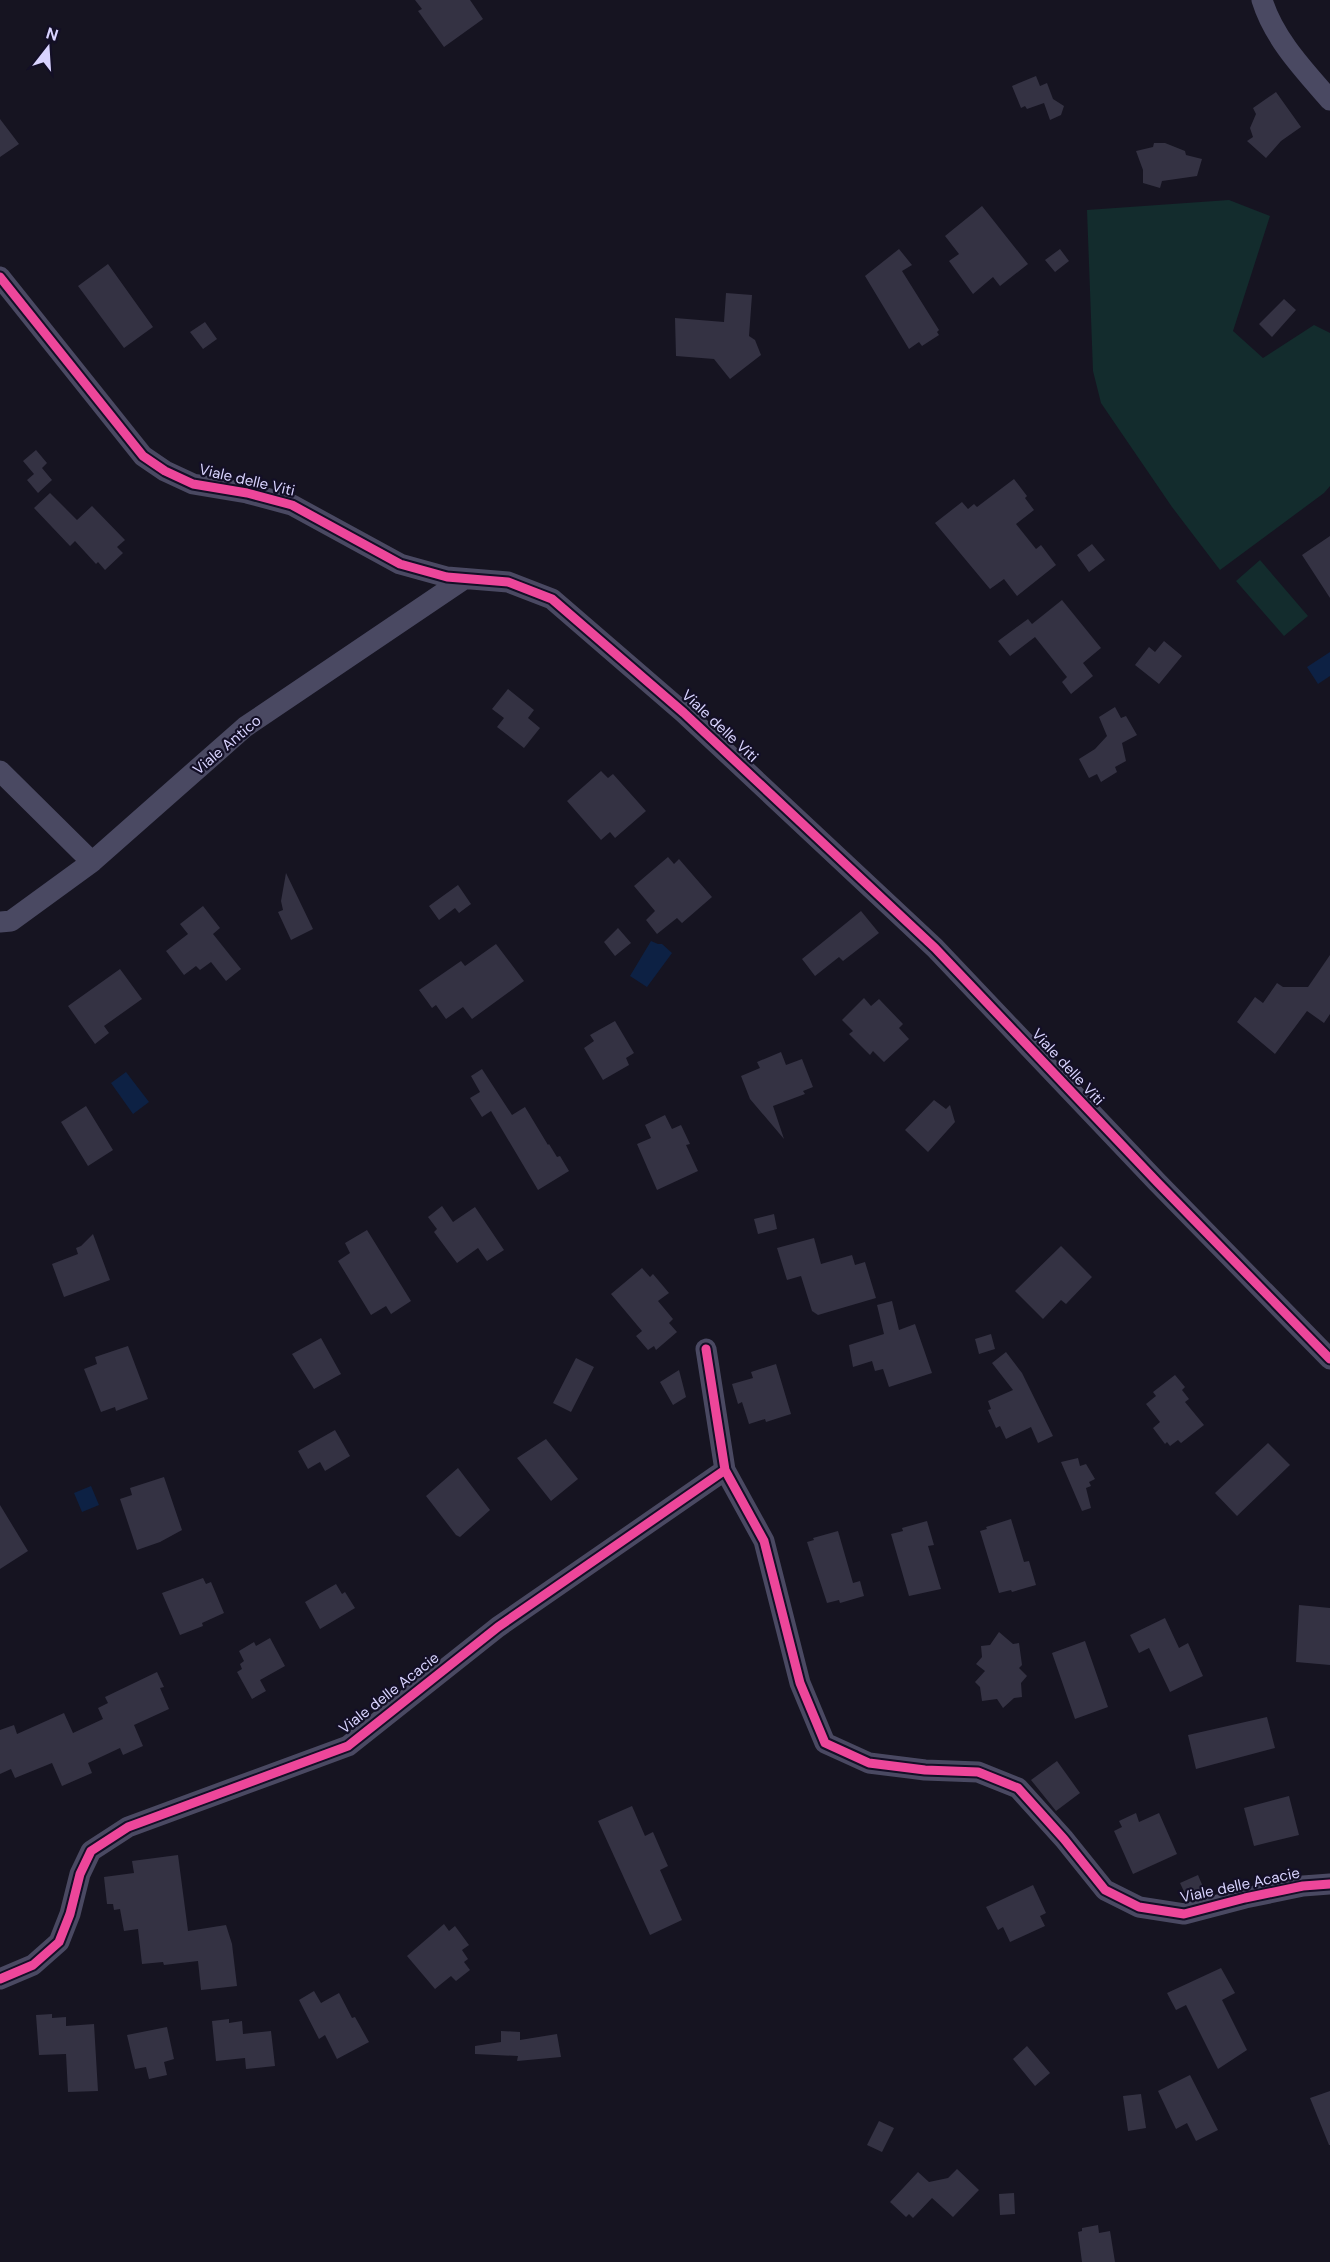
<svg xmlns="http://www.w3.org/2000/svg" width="1330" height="2262" viewBox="0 0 1330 2262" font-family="'DM Sans',sans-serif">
	<rect width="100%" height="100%" fill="#161421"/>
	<!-- green -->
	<path fill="#132c2d" d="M1229 200 1270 216 1233 331 1263 358 1314 325 1330 333V486L1324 493 1220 570 1172 507 1101 403 1093 371 1087 210Z
		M1260 560 1308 616 1284 636 1236 581Z"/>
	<!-- water -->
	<path fill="#0d2144" d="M1330 652V676L1318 684 1307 667Z
		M651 941 658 944H662L672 953 647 987 630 976Z
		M126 1072 149 1102 133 1114 111 1083Z
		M91 1486 99 1505 82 1512 74 1493Z"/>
	<!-- building -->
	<path fill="#343243" d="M415 0H470L483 19 444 47 418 11 422 9Z
		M1036 76 1040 86 1047 83 1053 99 1064 106 1061 115 1050 120 1044 103 1027 109 1025 106 1021 108 1012 86Z
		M1276 92 1301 127 1281 141 1266 158 1247 141 1253 137 1250 128 1256 114 1253 108Z
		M0 119 19 144 0 157Z
		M1154 143H1165L1185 151 1186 155 1202 159 1197 176 1162 181 1160 188 1143 183V170L1136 151 1153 147Z
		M982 206 1028 264 1000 286 993 277 973 294 949 261 959 254 945 236Z
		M899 249 912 265 902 271 939 330 937 332 939 335 922 346 919 342 909 349 865 276Z
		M1060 249 1069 261 1055 272 1045 260Z
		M108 264 153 327 124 348 78 286Z
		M726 293 752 295 749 336 755 340 761 355 730 379 714 359 676 356 675 318 724 322Z
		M1284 299 1296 310 1272 337 1259 324Z
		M205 322 217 339 203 349 190 332Z
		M36 450 47 463 42 468 52 480 38 493 27 480 34 474 23 461Z
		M1014 479 1027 496 1025 498 1034 510 1016 524 1036 549 1041 545 1056 565 1017 596 1004 579 990 589 935 523 962 502 968 509 974 504 977 507Z
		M50 493 77 520 92 506 125 540 117 547 123 553 105 570 98 562 96 564 75 541 70 546 34 508Z
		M1330 536V598L1302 555Z
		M1092 544 1105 560 1089 572 1077 555Z
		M1062 600 1101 648 1083 663 1093 676 1071 694 1062 682 1067 677 1035 637 1010 656 998 641 1028 619 1032 624Z
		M1164 641 1182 656 1159 684 1135 665 1149 647 1155 652Z
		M508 689 534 710 528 718 540 728 524 748 497 727 504 718 492 709Z
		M1115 707 1121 718 1126 716 1137 735 1122 743 1126 761 1115 767 1117 772 1101 782 1097 774 1089 778 1079 759 1095 749 1107 736 1099 717Z
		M601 771 608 778 613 774 646 811 615 838 610 832 601 840 567 801Z
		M668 857 674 864 679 859 712 897 682 923 677 918 657 934 646 920 655 911 634 886Z
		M286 873 313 929 291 940 278 912 283 910 281 901Z
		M458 885 471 904 459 913 455 908 439 920 429 906Z
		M203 906 220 928 213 934 241 969 226 981 211 962 200 970 196 966 184 975 166 951 188 934 180 924Z
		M861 911 879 933 843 961 839 957 815 976 802 959Z
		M618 928 631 943 615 956 604 942Z
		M496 944 524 981 472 1019 463 1007 446 1019 436 1005 432 1008 419 990 461 961 465 966Z
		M1330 955V1014L1324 1023 1307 1011 1275 1054 1237 1022 1255 997 1263 1003 1277 983 1283 987H1308Z
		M120 969 142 999 104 1026 109 1033 95 1044 68 1006Z
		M864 998 871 1006 879 999 903 1024 899 1028 909 1039 884 1062 873 1051 870 1055 849 1034 853 1031 842 1020Z
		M615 1021 634 1053 626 1058 629 1065 603 1080 584 1048 594 1041 590 1035Z
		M781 1052 786 1065 802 1059 813 1087 803 1091 805 1094 773 1106 784 1139 750 1099 741 1076 760 1068 757 1062Z
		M482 1069 512 1115 525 1107 548 1145 549 1144 557 1157 560 1156 569 1171 538 1190 491 1111 482 1117 470 1098 480 1092 471 1076Z
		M934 1100 946 1109 950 1105 955 1122 928 1152 905 1130Z
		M86 1106 113 1150 88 1166 61 1122Z
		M665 1115 672 1129 681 1125 690 1144 686 1145 698 1171 657 1190 637 1144 651 1138 645 1125Z
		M442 1206 453 1222 475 1207 504 1250 487 1261 478 1248 457 1263 434 1232 437 1229 428 1217Z
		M774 1214 777 1229 758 1234 754 1219Z
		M367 1230 411 1301 391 1314 386 1306 371 1315 338 1261 350 1253 345 1243Z
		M93 1234 110 1280 64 1297 52 1264 78 1254 76 1248 81 1246Z
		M814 1238 821 1264 852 1255 855 1265 865 1262 876 1298 818 1315 812 1311 801 1276 787 1280 777 1248Z
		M1061 1246 1092 1277 1066 1304 1061 1300 1043 1319 1015 1291Z
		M642 1268 650 1277 653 1274 669 1293 658 1301 673 1319 669 1323 677 1332 656 1350 654 1346 648 1350 636 1336 642 1331 611 1294Z
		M892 1301 899 1330 915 1324 932 1373 889 1387 883 1369 875 1371 872 1361 853 1367 849 1345 884 1334 877 1305Z
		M991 1334 995 1349 979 1354 975 1339Z
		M321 1338 341 1374 314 1389 292 1354Z
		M128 1346 148 1399 116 1411 115 1407 101 1412 84 1369 97 1364 95 1357Z
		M1006 1352 1022 1373 1053 1436 1038 1443 1031 1427 1006 1439 1000 1426 996 1428 988 1410 991 1409 988 1401 1013 1390 992 1363Z
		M576 1358 594 1367 571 1412 553 1403Z
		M776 1364 791 1414 766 1422 765 1419 749 1424 742 1402 738 1404 732 1384 753 1378 751 1372Z
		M679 1370 686 1397 673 1405 660 1382Z
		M1175 1375 1185 1387 1182 1390 1189 1399 1185 1402 1204 1425 1181 1443 1178 1440 1170 1446 1167 1442 1165 1444 1153 1428 1160 1422 1146 1404 1156 1396 1153 1392Z
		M335 1430 350 1456 325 1471 320 1462 308 1469 298 1451Z
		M546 1439 578 1479 551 1501 517 1458Z
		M1268 1443 1290 1465 1237 1516 1215 1493Z
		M1078 1458 1080 1466 1086 1464 1095 1479 1089 1482 1091 1486 1086 1488 1091 1508 1082 1511 1061 1462Z
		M458 1468 490 1510 460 1537 456 1535 426 1496Z
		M164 1477 182 1530 160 1542 137 1550 120 1499 132 1495 130 1488Z
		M0 1505 28 1551 0 1569Z
		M1011 1519 1024 1562 1029 1561 1036 1585 1012 1592 1011 1590 999 1593 980 1531 987 1529 986 1527Z
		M927 1521 934 1545 928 1546 941 1589 909 1596 891 1534 903 1531 902 1528Z
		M838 1531 853 1583 860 1581 864 1596 840 1603 839 1600 827 1603 807 1542 814 1540 813 1538Z
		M203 1578 206 1584 211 1582 224 1613 202 1623 203 1626 180 1635 162 1593Z
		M336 1584 342 1594 345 1592 355 1608 320 1629 305 1602Z
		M1299 1605 1330 1608V1665L1296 1662Z
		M1165 1618 1179 1648 1188 1643 1203 1676 1170 1692 1149 1648 1139 1653 1130 1635Z
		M999 1632 1013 1644 1019 1643 1022 1665 1019 1668 1027 1676 1021 1683 1022 1697 1014 1698 1003 1708 997 1699 982 1701 980 1687 975 1682 985 1671 976 1664 982 1657 981 1646 990 1645Z
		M270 1638 285 1666 260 1680 266 1691 252 1699 237 1672 242 1669 240 1664 244 1661 239 1651 254 1642 256 1646Z
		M1085 1641 1108 1707 1075 1719 1052 1653Z
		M157 1672 164 1687 160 1688 169 1709 134 1725 143 1746 123 1755 120 1748 88 1763 92 1773 62 1786 52 1763 15 1778 11 1769 0 1774V1730L14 1725 17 1734 64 1713 73 1733 103 1719 98 1708 108 1703 105 1697Z
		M1267 1717 1275 1748 1196 1769 1188 1735Z
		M1057 1761 1080 1793 1056 1811 1031 1780Z
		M1289 1796 1299 1835 1254 1846 1244 1808Z
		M632 1806 645 1836 653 1832 663 1855 668 1866 660 1870 682 1920 650 1935 598 1821Z
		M1136 1813 1139 1822 1159 1813 1177 1854 1133 1874 1114 1831 1122 1827 1119 1821Z
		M178 1855 188 1931 226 1925 232 1944 237 1986 201 1990 198 1961 164 1965 163 1962 142 1964 138 1929 124 1931 120 1909 114 1910 113 1904H107L104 1877 134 1873 132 1861Z
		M1198 1875 1206 1894 1188 1900 1180 1883Z
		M1033 1885 1046 1913 1040 1916 1045 1926 1010 1942 1003 1927 998 1930 986 1907Z
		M444 1924 449 1931 455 1926 469 1945 462 1950 468 1959 464 1962 470 1970 456 1981 451 1976 435 1989 407 1956Z
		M1221 1968 1235 1993 1222 2000 1247 2050 1218 2069 1186 2005 1176 2010 1167 1993Z
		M314 1991 321 2003 339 1993 352 2018 355 2017 369 2042 337 2059 325 2035 319 2039 299 2000Z
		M52 2014V2018L66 2017V2026L94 2024 98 2091 68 2092 66 2054 39 2055 36 2015Z
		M229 2019V2023L242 2021 243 2034 271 2031 275 2066 246 2069 245 2058 216 2061 212 2021Z
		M167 2027 174 2059 164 2062 167 2075 149 2079 146 2067 135 2069 127 2035Z
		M501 2031 520 2032V2040L557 2034 561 2057 517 2061 518 2056 475 2054V2046L501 2042Z
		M1027 2046 1050 2073 1035 2086 1013 2059Z
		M1190 2075 1218 2130 1196 2141 1187 2123 1176 2129 1158 2091Z
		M1330 2091V2145H1329L1310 2098Z
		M1141 2094 1146 2128 1128 2131 1123 2096Z
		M879 2121 894 2128 882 2152 867 2145Z
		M957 2169 979 2190 953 2217 932 2198 913 2218 909 2214 906 2217 890 2202 918 2172 929 2182 948 2178Z
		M1014 2193 1015 2214 1000 2215 999 2194Z
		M1098 2225 1099 2233 1110 2231 1115 2262H1082L1078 2232 1082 2231V2228Z"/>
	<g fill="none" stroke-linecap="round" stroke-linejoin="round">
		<!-- minor -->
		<path stroke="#4a4962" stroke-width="21" d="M1262 0C1274 39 1304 70 1330 100
			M0 277 143 456 165 471 193 484 247 493 292 505 400 564 447 577 508 582 552 599 684 713 935 948 1157 1182 1330 1359
			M0 771 92 862
			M0 922 11 921 92 862 245 727 464 579
			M706 1349 725 1470 764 1541 800 1683 825 1743 869 1763 925 1770 978 1772 1018 1788 1064 1839 1105 1890 1139 1907 1184 1914 1245 1898 1303 1886 1330 1884
			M0 1979 33 1965 59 1942 70 1914 80 1874 91 1851 128 1827 348 1746 498 1627 725 1470"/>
		<!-- cycleway casing -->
		<g stroke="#130f26" stroke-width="13">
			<path id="cycleway" d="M0 277 143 456 165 471 193 484 247 493 292 505 400 564 447 577 508 582 552 599 684 713 935 948 1157 1182 1330 1359
				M706 1349 725 1470 764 1541 800 1683 825 1743 869 1763 925 1770 978 1772 1018 1788 1064 1839 1105 1890 1139 1907 1184 1914 1245 1898 1303 1886 1330 1884
				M0 1979 33 1965 59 1942 70 1914 80 1874 91 1851 128 1827 348 1746 498 1627 725 1470"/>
		</g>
		<!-- cycleway -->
		<use href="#cycleway" stroke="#ed469a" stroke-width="9"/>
	</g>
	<g text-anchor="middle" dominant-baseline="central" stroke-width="4.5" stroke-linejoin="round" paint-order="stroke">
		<!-- street labels -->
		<g font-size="15" fill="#d9d4ff" stroke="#130f26">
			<text transform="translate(247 480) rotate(13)">Viale delle Viti</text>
			<text transform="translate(720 726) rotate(43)">Viale delle Viti</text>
			<text transform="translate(227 745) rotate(-40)">Viale Antico</text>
			<text transform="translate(1068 1067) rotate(47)">Viale delle Viti</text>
			<text transform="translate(389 1693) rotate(-38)">Viale delle Acacie</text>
			<text transform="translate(1240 1885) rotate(-12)">Viale delle Acacie</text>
		</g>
	</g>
	<!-- north arrow -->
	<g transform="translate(48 48) rotate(17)" stroke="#130f26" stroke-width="4.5" paint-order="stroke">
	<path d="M0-4.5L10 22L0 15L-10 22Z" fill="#d9d4ff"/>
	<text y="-9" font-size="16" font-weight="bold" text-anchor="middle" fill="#d9d4ff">N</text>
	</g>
</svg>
